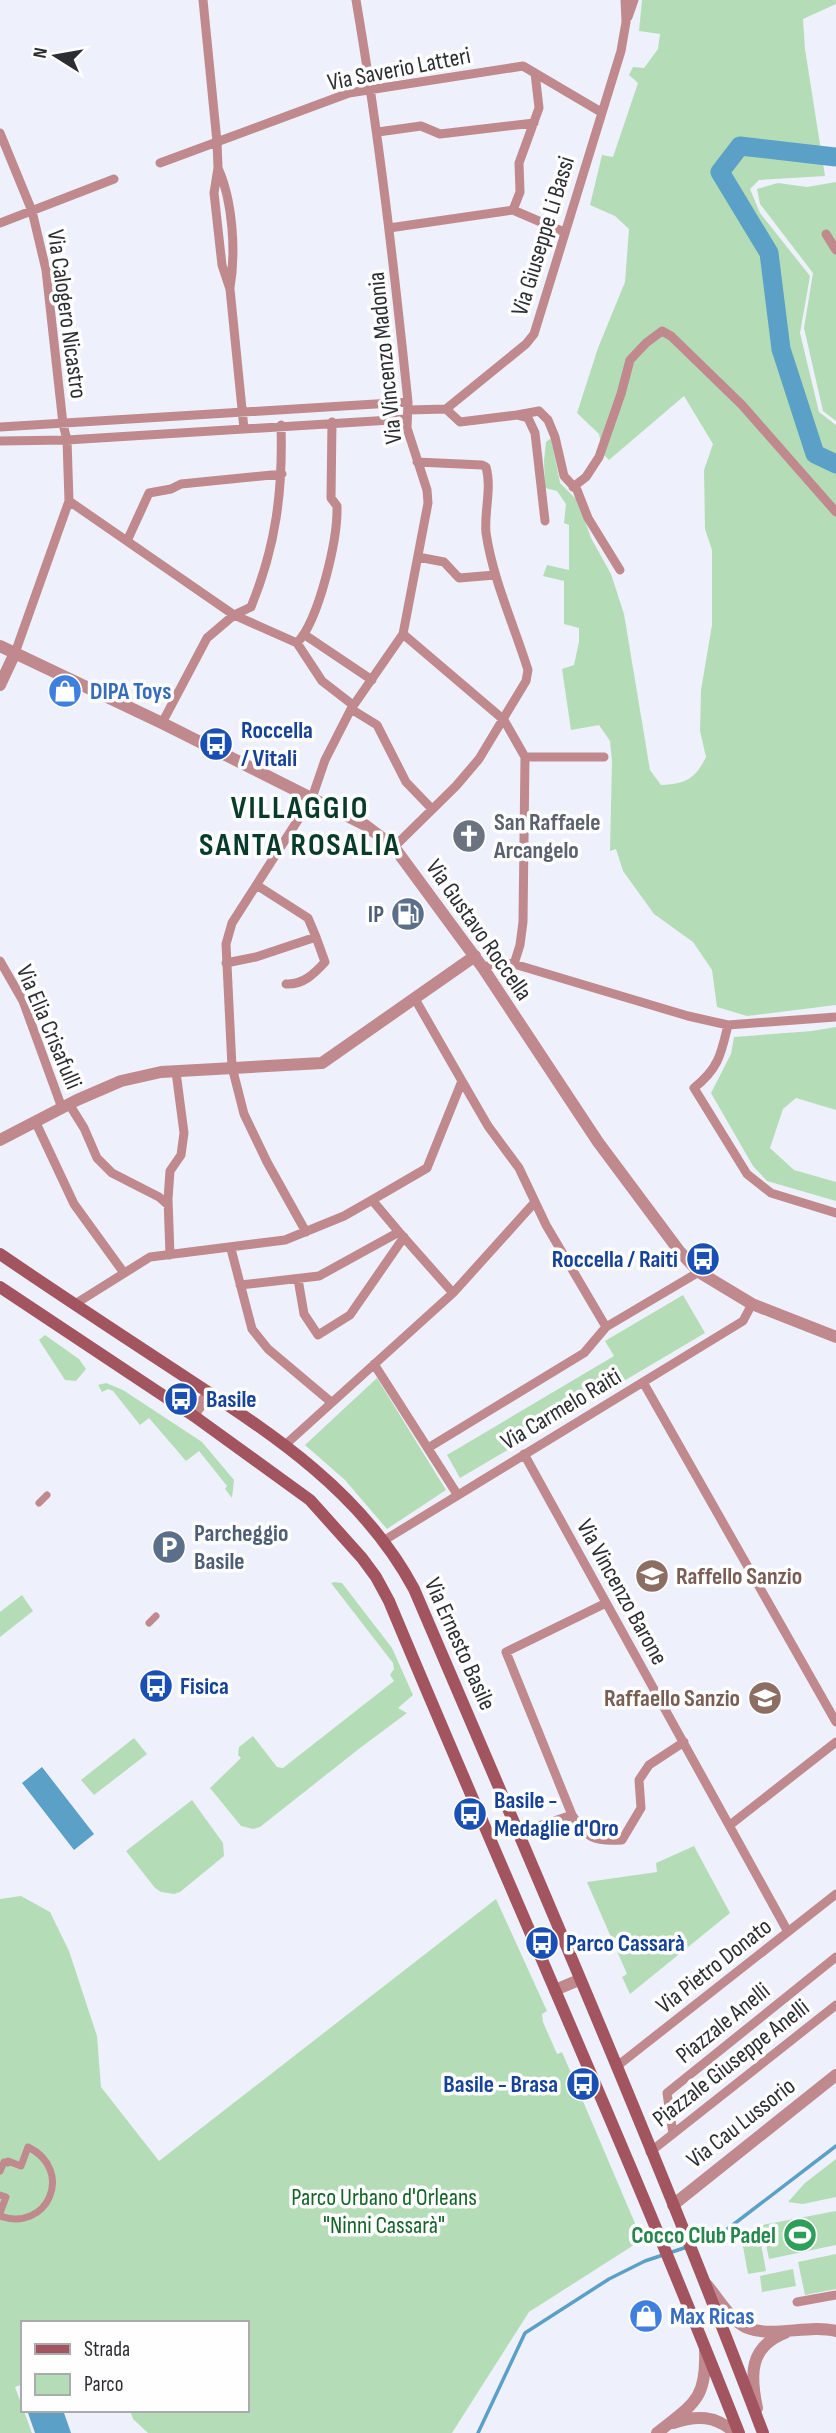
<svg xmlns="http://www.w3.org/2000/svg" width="836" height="2433" viewBox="0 0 836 2433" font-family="'Sofia Sans Condensed',sans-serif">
	<rect width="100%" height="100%" fill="#eef1fb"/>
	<!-- green -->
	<path fill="#b4ddb7" d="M642 0H836V4L803 19 805 49 825 176 759 180 750 189 760 213 810 276 800 333 819 412 836 425V1005L747 1016 717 1007 712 970 693 942 654 914 623 871 616 849 610 851 612 761 610 741 599 725 571 730 562 669 574 665 579 642V628L564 624V581L543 576 547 565 569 570V525L564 523 566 504 557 491 545 488 544 461 546 442 551 438 560 483 578 501 591 538 611 574 624 614 650 770 661 785C686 784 695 779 706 757L700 731 701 690 712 625V550L705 529 704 470 713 444 684 396 609 460 603 454 599 434 577 413 598 348 625 282 629 229 615 216 590 205 602 155 613 157 638 83 629 75 633 67 644 68 658 49 660 34 639 31Z
		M836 182V421L823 411 804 328 813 273 760 204 757 189 778 183 807 187Z
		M836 1027V1110L796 1098 783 1109 770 1148 794 1170 836 1182V1201L767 1181 753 1166 711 1093 731 1054 734 1037 812 1031Z
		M683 1295 705 1333 460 1478 447 1455 614 1356 605 1341Z
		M45 1335 79 1359 86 1369 76 1381 65 1380 39 1340Z
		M377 1378 446 1490 387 1529 345 1480 305 1445Z
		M106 1383 123 1390 202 1442 234 1480 232 1498 225 1489 227 1486 199 1451 186 1461 149 1418 140 1425 113 1391 108 1389 102 1392 98 1385Z
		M335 1582 342 1583 392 1648 413 1695 398 1708 407 1713 360 1748 260 1827 253 1829 241 1826 210 1788 241 1758 238 1755 239 1747 253 1736 277 1767 283 1768 394 1681 390 1675 394 1669 393 1663 331 1583Z
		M22 1595 33 1611 0 1637V1612Z
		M134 1738 147 1754 94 1795 81 1780Z
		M192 1800 223 1843 224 1856 180 1892 174 1894 161 1892 155 1888 126 1851Z
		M694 1846 730 1913 630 1994 622 1977 627 1974 587 1882 657 1872 656 1863Z
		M21 1896 50 1912 69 1951 97 2036 101 2087 159 2161 496 1899 547 2011 542 2014 543 2022 557 2054 562 2052 640 2235 634 2238 637 2243 529 2312 452 2433H148L133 2419 130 2410H247V2323H23V2384L15 2387 32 2433H0V1899Z
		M836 2159V2197L803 2204 788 2202 805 2183Z
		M836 2211V2245L769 2259 762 2225Z
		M760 2238 766 2271 748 2274 742 2241Z
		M836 2254V2289L805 2295 798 2262Z
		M793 2269 796 2286 762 2292 760 2276Z"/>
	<!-- water -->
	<path fill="#5ba0c6" d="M42 1767 94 1834 74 1850 22 1783Z
		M27 2410H63L71 2433H35Z"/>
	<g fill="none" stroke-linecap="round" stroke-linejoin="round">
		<!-- stream -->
		<path stroke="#5ba0c6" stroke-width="3.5" d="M478 2433 525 2333 609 2279 645 2261 717 2237 836 2146"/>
		<!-- river -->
		<path stroke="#5ba0c6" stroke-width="19" d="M836 157 740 146 720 172 769 253 781 349 815 454 836 464"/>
		<!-- pedestrian -->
		<path stroke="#c0898d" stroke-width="7" d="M39 1503 47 1495
			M149 1623 156 1616
			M0 2171 4 2162 8 2163V2161L21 2166 28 2147C75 2170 48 2233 0 2216
			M0 2195 6 2197 0 2213"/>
		<!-- minor -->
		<path stroke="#c0898d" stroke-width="9" d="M203 0 217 142 218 168 214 193 222 265 230 289 244 429
			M628 17 634 0
			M378 132 421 126 440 134 534 123
			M0 133 32 211 46 270 63 424 67 440 69 501 15 653
			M160 163 349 93 523 66 601 112
			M218 168C233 201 236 253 230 288
			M513 210 520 192 519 163 539 108 535 73
			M0 223 114 179
			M389 228 513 210 564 232
			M826 234 836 250
			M446 409 460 422 517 415 528 418 535 433 545 521
			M408 410 446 409 526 344 534 334 621 51 626 22 625 0
			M517 415 539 411 548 420 555 437 564 476 577 490 588 518 620 570
			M0 427 408 402
			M0 441 67 440 407 419
			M573 487 586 477 599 457 621 394 630 360 646 343 662 331 671 336 742 405 836 512
			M69 501 234 615 297 643 322 681 353 705
			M127 541 149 493 171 489 181 484 282 474
			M418 557 444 562 459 578 495 575
			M403 634 504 720 525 757 523 922 520 945 514 964 496 962 483 968
			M305 635 372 680
			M297 643C319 620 338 539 337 506L331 498 332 422
			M351 709 377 725 406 782 432 809
			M162 723 207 638 234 615 251 607C276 546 283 491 281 425
			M525 757H604
			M394 847 456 786 479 759 526 681 528 670C514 625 493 580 486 533 484 512 492 488 486 467L482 465 417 462
			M0 961 23 1001 62 1108
			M226 963 256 957 316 937 308 918 258 886
			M514 964 688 1016 728 1025 836 1017
			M286 984C303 985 314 974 325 962L316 937
			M728 1025C721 1054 719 1068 694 1088L747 1174 771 1193 836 1213
			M462 1081 488 1126 519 1168 546 1225 606 1327
			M69 1104 84 1128 97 1158 112 1173 159 1197 168 1205
			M36 1123 74 1204 124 1273
			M372 1200 399 1232
			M306 1232 267 1162 244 1114 232 1067 226 944 232 923 312 798 325 760 351 709 403 634 428 503 427 490 407 428 408 402C394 267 379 134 356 0
			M231 1249 252 1329 268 1349 331 1402
			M170 1255 168 1199 170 1171 181 1155 184 1133 176 1072
			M298 1279 304 1314 318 1335 350 1315 404 1237
			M240 1285 319 1276 399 1232 453 1293
			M75 1304 150 1257 285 1240 344 1216 372 1200 427 1168 462 1081 415 999
			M374 1364 457 1494
			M643 1382 836 1722
			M285 1445 453 1293 535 1202
			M428 1448 584 1353 606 1327 699 1272
			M524 1454 788 1932
			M383 1541 743 1321 752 1304
			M572 1815 506 1652 606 1603
			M730 1825 836 1742
			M518 1833 572 1815C587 1838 593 1842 622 1840L641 1808 639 1780 649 1765 684 1742
			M616 2067 836 1894
			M673 2134 667 2093 836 1957
			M650 2152 836 2005
			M797 2302 836 2295"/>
		<!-- tertiary -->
		<path stroke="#c0898d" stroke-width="12" d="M0 646 162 723 365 825 394 847 483 968 598 1142 680 1252 699 1272 752 1304 836 1337
			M0 685 15 653
			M0 1140 77 1100 121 1081 161 1072 322 1063 475 956
			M193 1415 209 1393
			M555 1990 579 1980
			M673 2205 836 2075
			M707 2285C717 2297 727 2314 739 2323 763 2342 806 2323 836 2331
			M757 2408C750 2375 749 2347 785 2333
			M673 2423C696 2415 716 2415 735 2433
			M657 2433C693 2404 707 2400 705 2350"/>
		<!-- secondary -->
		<path stroke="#a3555f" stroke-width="12" d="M0 1254C57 1293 115 1331 173 1369 266 1430 360 1488 414 1589 534 1869 655 2148 763 2433
			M0 1287 194 1416 310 1500 362 1558 376 1577 389 1601C505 1879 629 2153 739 2433"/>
	</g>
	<!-- icons -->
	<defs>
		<g id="shop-disc" transform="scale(1.75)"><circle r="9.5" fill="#3f7fe0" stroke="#fefefe"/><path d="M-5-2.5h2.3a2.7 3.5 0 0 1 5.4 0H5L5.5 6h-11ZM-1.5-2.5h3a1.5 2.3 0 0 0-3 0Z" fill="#fff"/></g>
		<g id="bus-disc" transform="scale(1.75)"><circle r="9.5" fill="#1a4fb4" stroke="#fefefe"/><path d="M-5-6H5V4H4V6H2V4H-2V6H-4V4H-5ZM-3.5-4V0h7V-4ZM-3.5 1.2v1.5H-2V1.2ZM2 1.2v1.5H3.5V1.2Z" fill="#fff"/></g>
		<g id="church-disc" transform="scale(1.75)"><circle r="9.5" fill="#6b7280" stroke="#fefefe"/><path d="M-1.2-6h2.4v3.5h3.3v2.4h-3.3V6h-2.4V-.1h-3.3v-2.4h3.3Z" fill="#fff"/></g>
		<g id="fuel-disc" transform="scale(1.75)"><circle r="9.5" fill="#5c6f8a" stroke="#fefefe"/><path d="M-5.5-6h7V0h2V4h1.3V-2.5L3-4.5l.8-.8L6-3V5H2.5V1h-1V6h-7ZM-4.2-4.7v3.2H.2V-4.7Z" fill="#fff"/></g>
		<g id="parking-disc" transform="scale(1.75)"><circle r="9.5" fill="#5c6f8a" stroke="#fefefe"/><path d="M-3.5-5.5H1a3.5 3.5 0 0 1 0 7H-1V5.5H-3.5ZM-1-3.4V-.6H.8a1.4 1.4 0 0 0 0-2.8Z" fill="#fff"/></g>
		<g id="school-disc" transform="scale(1.75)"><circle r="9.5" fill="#8d6e63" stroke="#fefefe"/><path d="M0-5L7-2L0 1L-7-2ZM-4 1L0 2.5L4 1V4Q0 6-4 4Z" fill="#fff"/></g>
		<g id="stadium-disc" transform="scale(1.75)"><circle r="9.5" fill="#2e9e5b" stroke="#fefefe"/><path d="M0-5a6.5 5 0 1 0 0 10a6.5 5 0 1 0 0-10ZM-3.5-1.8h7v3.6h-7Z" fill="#fff"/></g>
	</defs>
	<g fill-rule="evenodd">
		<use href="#shop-disc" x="65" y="691"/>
		<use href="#bus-disc" x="216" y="744"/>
		<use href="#church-disc" x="469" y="836"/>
		<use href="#fuel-disc" x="408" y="914"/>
		<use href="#bus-disc" x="703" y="1259"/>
		<use href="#bus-disc" x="181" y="1399"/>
		<use href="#parking-disc" x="169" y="1547"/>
		<use href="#school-disc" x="652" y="1576"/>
		<use href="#bus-disc" x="156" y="1686"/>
		<use href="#school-disc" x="765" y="1698"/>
		<use href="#bus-disc" x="470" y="1814"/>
		<use href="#bus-disc" x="542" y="1943"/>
		<use href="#bus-disc" x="583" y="2084"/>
		<use href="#stadium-disc" x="800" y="2235"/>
		<use href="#shop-disc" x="646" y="2316"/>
	</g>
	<g text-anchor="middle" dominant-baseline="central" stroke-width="7" stroke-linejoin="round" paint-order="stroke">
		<!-- street labels -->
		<g font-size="24" fill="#2d2e32" stroke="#fefefe">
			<text transform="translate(399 69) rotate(-11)">Via Saverio Latteri</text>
			<text transform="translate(543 236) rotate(-73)">Via Giuseppe Li Bassi</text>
			<text transform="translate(67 314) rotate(82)">Via Calogero Nicastro</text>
			<text transform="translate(385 358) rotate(-96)">Via Vincenzo Madonia</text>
			<text transform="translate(479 930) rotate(55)">Via Gustavo Roccella</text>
			<text transform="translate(49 1027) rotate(67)">Via Elia Crisafulli</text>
			<text transform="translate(561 1409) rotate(-31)">Via Carmelo Raiti</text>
			<text transform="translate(622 1592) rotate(61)">Via Vincenzo Barone</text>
			<text transform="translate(460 1644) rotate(66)">Via Ernesto Basile</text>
			<text transform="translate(714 1966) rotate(-38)">Via Pietro Donato</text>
			<text transform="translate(723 2023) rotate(-39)">Piazzale Anelli</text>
			<text transform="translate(731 2063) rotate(-38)">Piazzale Giuseppe Anelli</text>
			<text transform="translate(741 2123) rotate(-38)">Via Cau Lussorio</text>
		</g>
		<!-- shop labels -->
		<g font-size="24" font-weight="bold" fill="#366cbe" stroke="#fefefe" text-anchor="start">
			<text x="90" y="691">DIPA Toys</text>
			<text x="670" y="2316">Max Ricas</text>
		</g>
		<!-- transit labels -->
		<g font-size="24" font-weight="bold" fill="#164399" stroke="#fefefe" text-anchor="start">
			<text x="241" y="730">Roccella<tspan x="241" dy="28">/ Vitali</tspan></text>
			<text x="678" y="1259" text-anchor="end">Roccella / Raiti</text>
			<text x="206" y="1399">Basile</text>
			<text x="180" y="1686">Fisica</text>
			<text x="494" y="1800">Basile -<tspan x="494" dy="28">Medaglie d'Oro</tspan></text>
			<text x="566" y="1943">Parco Cassarà</text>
			<text x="558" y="2084" text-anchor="end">Basile - Brasa</text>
		</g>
		<!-- worship labels -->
		<g font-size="24" font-weight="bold" fill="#5b616d" stroke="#fefefe" text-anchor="start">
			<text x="494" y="822">San Raffaele<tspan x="494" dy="28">Arcangelo</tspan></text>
		</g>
		<!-- service labels -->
		<g font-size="24" font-weight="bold" fill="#4e5e75" stroke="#fefefe" text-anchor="end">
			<text x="384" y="914">IP</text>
			<text x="194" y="1533" text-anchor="start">Parcheggio<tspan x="194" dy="28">Basile</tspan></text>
		</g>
		<!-- education labels -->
		<g font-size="24" font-weight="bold" fill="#785e54" stroke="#fefefe" text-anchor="start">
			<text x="676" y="1576">Raffello Sanzio</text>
			<text x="740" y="1698" text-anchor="end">Raffaello Sanzio</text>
		</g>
		<!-- park labels -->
		<g font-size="24" fill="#156427" stroke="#fefefe">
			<text x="384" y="2197">Parco Urbano d'Orleans<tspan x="384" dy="28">"Ninni Cassarà"</tspan></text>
		</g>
		<!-- leisure labels -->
		<g font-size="24" font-weight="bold" fill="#27864d" stroke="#fefefe" text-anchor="end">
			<text x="776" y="2235">Cocco Club Padel</text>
		</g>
		<!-- district labels -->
		<g font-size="32" font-weight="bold" letter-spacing="2" fill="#093b2a" stroke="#fefefe">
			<text x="300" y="808">VILLAGGIO<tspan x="300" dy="37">SANTA ROSALIA</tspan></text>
		</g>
	</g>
	<!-- legend -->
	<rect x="21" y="2321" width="228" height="91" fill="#fefefe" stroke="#aaabac" stroke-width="2"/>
	<rect x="35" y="2344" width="35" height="10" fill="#a3555f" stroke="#aaabac" stroke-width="2"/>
	<text x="84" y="2356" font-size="21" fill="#2d2e32">Strada</text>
	<rect x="35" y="2374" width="35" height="21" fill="#b4ddb7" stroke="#aaabac" stroke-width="2"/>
	<text x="84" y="2391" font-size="21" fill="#2d2e32">Parco</text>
	<!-- north arrow -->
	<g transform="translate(56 56) rotate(281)" stroke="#fefefe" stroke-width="5" paint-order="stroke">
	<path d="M0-5L12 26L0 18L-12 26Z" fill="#2d2e32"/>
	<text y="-10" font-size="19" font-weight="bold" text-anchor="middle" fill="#2d2e32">N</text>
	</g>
</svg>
